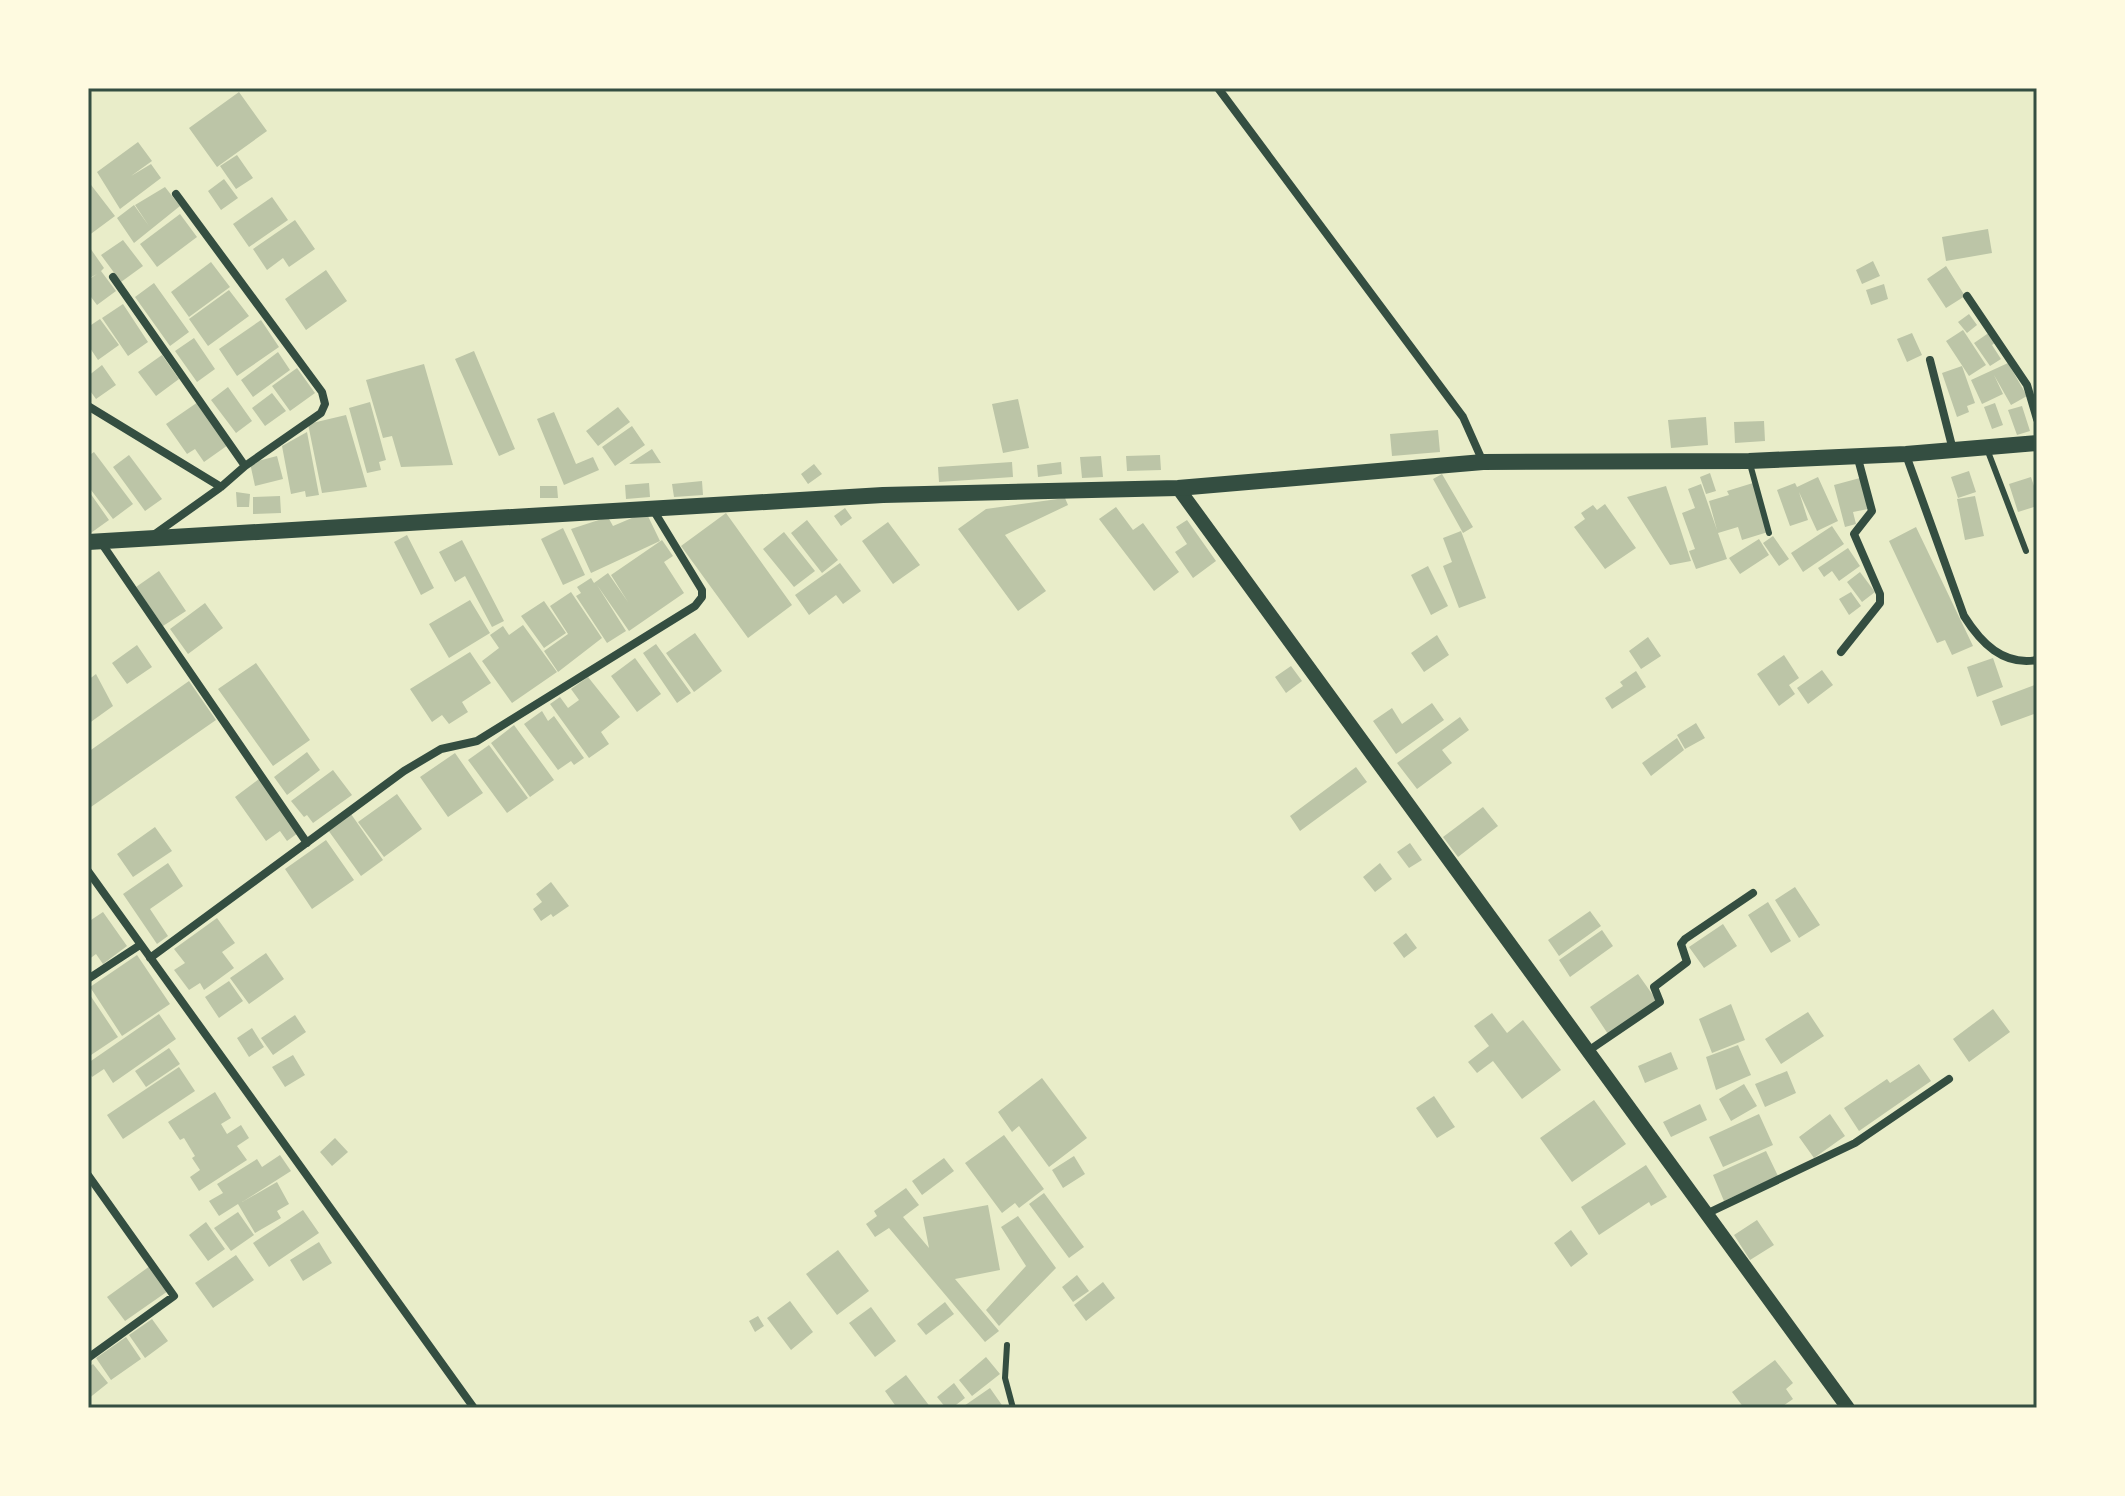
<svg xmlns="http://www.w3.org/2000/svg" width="2125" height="1496" viewBox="0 0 2125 1496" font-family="Manrope,sans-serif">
	<rect width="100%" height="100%" fill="#e9edc9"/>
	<!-- building -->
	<path fill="#bcc5a7" d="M239 92 267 131 217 167 189 128Z
		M138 142 152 161 131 176 151 164 161 178 120 209 97 172Z
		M237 155 253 178 236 189 220 166Z
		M224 179 238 198 221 210 208 191Z
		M88 181 115 216 88 236Z
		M165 187 180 206 134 243 117 218 134 205 149 226 135 205Z
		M272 197 288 220 249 247 233 224Z
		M180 214 197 237 157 267 140 244Z
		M295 220 315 249 289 267 283 258 267 270 253 249Z
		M1988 229 1992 253 1946 261 1942 237Z
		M123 240 143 266 121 282 101 255Z
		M88 245 104 268 101 271 116 291 97 305 88 293V280L97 274 88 279Z
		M1873 261 1880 276 1862 284 1856 270Z
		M211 262 230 287 189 317 171 292Z
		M1946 266 1965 296 1946 308 1927 279Z
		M326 270 347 301 306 330 285 299Z
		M154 283 189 332 170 346 135 297Z
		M1884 284 1888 299 1871 305 1866 290Z
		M229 290 249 316 208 346 189 319Z
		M123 304 148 342 128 356 102 318Z
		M1969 314 1977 325 1967 333 1958 322Z
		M100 319 119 345 98 360 88 345V327Z
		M261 320 279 347 237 376 219 349Z
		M1963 330 1986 365 1969 376 1946 341Z
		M1990 332 1996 342 1992 345 2001 359 1990 366 1974 343Z
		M1912 333 1922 355 1907 362 1897 339Z
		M194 338 215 369 197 382 175 351Z
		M474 351 515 449 499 456 455 359Z
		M278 352 290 370 253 397 241 380Z
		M162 355 179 379 156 396 138 372Z
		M2008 363 2027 396 2011 405 1994 375 2003 394 1982 404 1971 380Z
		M424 364 453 465 401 467 392 436 383 438 366 380Z
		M102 365 116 385 96 399 88 388V376Z
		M1962 366 1975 403 1967 406 1969 412 1957 417 1942 373Z
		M297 368 315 393 290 411 272 386Z
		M228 387 252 421 236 433 211 400Z
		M272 393 286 411 265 426 252 408Z
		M1018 399 1029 448 1003 453 992 404Z
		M198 402 228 445 204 462 195 449 187 454 166 424Z
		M370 402 386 460 379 462 381 470 367 473 349 408Z
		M1995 403 2003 425 1992 429 1984 407Z
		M2022 406 2030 431 2017 435 2008 410Z
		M618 407 630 422 598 446 586 431Z
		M554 412 576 464 593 457 599 470 564 485 537 419Z
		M346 415 367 487 322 493 308 424Z
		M1706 417 1708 445 1671 448 1668 420Z
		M1764 421 1765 441 1735 443 1734 422Z
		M632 426 645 445 615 466 602 447Z
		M1438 430 1440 452 1392 456 1390 434Z
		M307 432 319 495 306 497 305 491 291 494 282 446Z
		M652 449 661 463 629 464Z
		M94 452 133 504 113 519 88 486V456Z
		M129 455 162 499 145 511 113 467Z
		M1160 455 1161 470 1127 471 1126 456Z
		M277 456 283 479 255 486 250 463Z
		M1101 456 1103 477 1082 478 1080 457Z
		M1012 462 1013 477 939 482 938 467Z
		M1061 462 1062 474 1038 477 1037 465Z
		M814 464 822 474 808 484 801 474Z
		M1969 471 1976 492 1958 498 1951 477Z
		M1710 473 1716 491 1706 494 1700 477Z
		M1442 474 1473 527 1463 533 1433 479Z
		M1818 477 1838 521 1817 531 1799 492 1808 520 1790 526 1777 490 1795 483 1797 487Z
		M2031 477 2037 495V506L2018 512 2009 484Z
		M1860 478 1868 509 1853 512 1856 524 1845 527 1834 485Z
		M702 481 703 495 674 497 672 484Z
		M649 483 650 497 626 499 625 485Z
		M1753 483 1768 532 1742 540 1738 527 1718 533 1727 559 1696 569 1689 551 1695 549 1682 513 1695 508 1688 489 1701 484 1717 530 1709 501 1729 495 1727 491Z
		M540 486H557L558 498H540Z
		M1666 486 1691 561 1670 565 1627 497Z
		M88 490 109 520 88 535Z
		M236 492 250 494 249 507H237Z
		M280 496 281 513 253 514V497Z
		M1975 496 1984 536 1965 540 1957 499Z
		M1065 498 1068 505 1005 535 1046 591 1018 611 958 529 986 509Z
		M1605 504 1636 548 1605 569 1574 527 1585 519 1581 513 1593 505 1597 510Z
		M1116 507 1133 530 1143 523 1179 572 1154 591 1099 519Z
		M845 508 852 518 841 526 834 516Z
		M646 512 660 541 591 573 571 529 608 517 613 526Z
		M726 513 792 605 748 638 681 546Z
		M807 520 838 560 822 573 791 533Z
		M1187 520 1216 561 1193 578 1175 552 1187 544 1176 527Z
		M888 522 920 565 893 584 862 541Z
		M1832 526 1844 544 1803 572 1791 553Z
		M1916 527 1973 646 1952 655 1945 640 1937 643 1889 541Z
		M563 528 585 575 563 585 541 539Z
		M1461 531 1486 598 1459 608 1443 566 1452 562 1443 538Z
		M784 532 815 571 794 587 763 549Z
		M407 535 434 588 421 595 394 542Z
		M1773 536 1789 559 1779 566 1763 543Z
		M1759 539 1769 555 1740 574 1729 558Z
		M462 540 504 621 492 627 465 576 455 582 439 552Z
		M662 540 673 556 664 562 684 593 629 631 597 585 626 631 607 643 576 596 581 593 577 587 591 578 594 583 608 573 628 602 611 575Z
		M1848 548 1860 566 1839 581 1832 571 1824 577 1818 568Z
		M840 563 861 591 843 604 836 595 809 615 795 595Z
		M1428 566 1448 606 1431 615 1411 575Z
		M159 571 186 611 163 626 136 587Z
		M1860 572 1875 592 1862 602 1847 582Z
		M571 592 602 638 558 672 544 651 568 634 550 606Z
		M1851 592 1861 606 1849 615 1839 599Z
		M470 600 490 633 449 658 429 624Z
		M544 601 566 633 544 648 521 616Z
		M205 603 223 628 188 654 170 629Z
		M523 625 557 672 512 703 482 661 499 648 490 635 503 626 509 635Z
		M695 633 722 671 694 692 666 653Z
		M1437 635 1449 655 1424 672 1411 653Z
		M1648 637 1661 656 1641 669 1629 651Z
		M656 644 691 693 677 703 643 653Z
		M137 645 152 667 127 684 112 663Z
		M470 652 491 683 462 702 468 712 449 724 442 715 432 722 410 689Z
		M1784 655 1799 678 1789 685 1795 694 1779 706 1757 674Z
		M635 658 661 694 637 712 611 676Z
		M1993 658 2003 687 1977 697 1967 667Z
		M256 663 310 740 273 766 218 689Z
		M1291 666 1302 681 1286 693 1275 677Z
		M1822 670 1833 685 1808 704 1797 688Z
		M1636 671 1646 687 1612 709 1605 698 1623 686 1620 682Z
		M96 674 113 706 88 724V680Z
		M588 677 620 717 601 732 609 744 589 758 550 704 560 697 568 708 579 700 571 689Z
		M189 681 216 720 88 809V752Z
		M2037 684V713L2001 726 1992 701Z
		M1432 703 1444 720 1396 754 1373 721 1392 708 1402 724Z
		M542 711 548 721 554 716 584 758 574 765 571 761 558 770 524 724Z
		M1460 717 1469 730 1442 750 1452 763 1417 789 1397 763Z
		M1696 723 1705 738 1685 749 1677 735Z
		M514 725 554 780 530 797 491 743Z
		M1677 738 1684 750 1651 776 1642 763Z
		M489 745 528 798 507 813 468 760Z
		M307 752 320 770 287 795 274 777Z
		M455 753 483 793 448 817 420 777Z
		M1356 767 1367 782 1300 831 1290 816Z
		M333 770 352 795 313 823 307 815 304 817 291 801Z
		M259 779 298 833 287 841 280 831 266 841 235 797Z
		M397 794 422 829 384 857 358 822Z
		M1483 807 1498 826 1458 857 1443 837Z
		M351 814 383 860 361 876 328 830Z
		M155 827 172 851 133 877 117 854Z
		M326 840 354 880 312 909 285 869Z
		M1410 843 1422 860 1409 868 1397 852Z
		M168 863 183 886 150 909 168 936 157 944 123 894Z
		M1380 863 1392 879 1375 892 1363 877Z
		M551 882 569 906 553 917 551 914 541 921 533 909 542 902 536 894Z
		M1795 887 1820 925 1799 938 1775 900Z
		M1768 902 1791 941 1771 953 1748 915Z
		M1590 911 1601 926 1559 956 1548 940Z
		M103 912 127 946 103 964 96 954 88 960V916L91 920Z
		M217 918 235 943 222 952 234 968 204 990 200 983 189 990 174 970 185 963 174 949Z
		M1723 924 1737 946 1704 968 1689 947Z
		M1602 930 1613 946 1570 977 1559 960Z
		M1406 933 1417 948 1404 958 1393 943Z
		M266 953 284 979 249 1004 230 978Z
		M137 955 170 1004 122 1036 90 987Z
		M1638 974 1657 1001 1608 1034 1590 1007Z
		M229 981 243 1001 219 1018 205 997Z
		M88 992 118 1037 88 1057Z
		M1731 1004 1745 1040 1712 1053 1699 1019Z
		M1993 1009 2010 1032 1969 1062 1953 1039Z
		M1808 1012 1824 1036 1781 1064 1765 1039Z
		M1492 1013 1507 1033 1523 1020 1561 1070 1522 1099 1493 1061 1477 1073 1468 1062 1489 1046 1474 1026Z
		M159 1014 176 1039 113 1083 104 1069 92 1077 88 1070V1063Z
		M295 1015 306 1032 273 1055 261 1038Z
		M252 1028 264 1047 249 1057 237 1038Z
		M1738 1045 1751 1075 1716 1090 1706 1057Z
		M169 1048 180 1064 146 1087 135 1071Z
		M1671 1052 1678 1069 1645 1083 1638 1066Z
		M293 1055 305 1075 285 1087 272 1067Z
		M1919 1064 1931 1081 1859 1131 1844 1108 1887 1079 1890 1083Z
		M179 1067 195 1091 123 1139 107 1115Z
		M1787 1071 1796 1093 1765 1107 1755 1084Z
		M1042 1078 1087 1138 1049 1167 1019 1126 1012 1132 998 1112Z
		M1744 1084 1757 1106 1731 1121 1719 1099Z
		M215 1092 231 1118 221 1124 227 1134 241 1125 249 1138 237 1146 247 1160 199 1191 190 1177 200 1170 192 1158 195 1156 184 1138 180 1140 168 1122Z
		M1434 1096 1455 1127 1437 1138 1416 1108Z
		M1594 1100 1626 1144 1572 1182 1540 1138Z
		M1700 1104 1707 1120 1671 1137 1663 1122Z
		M1759 1114 1773 1145 1723 1167 1709 1137Z
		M1830 1114 1845 1136 1814 1158 1799 1137Z
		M1004 1135 1044 1189 1019 1208 1015 1203 1002 1213 965 1163Z
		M335 1138 348 1152 332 1166 320 1152Z
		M1766 1151 1778 1176 1724 1201 1713 1175Z
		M280 1155 291 1171 242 1202 277 1182 289 1204 277 1211 281 1218 255 1233 238 1204 219 1216 209 1201 223 1193 217 1184 257 1159 262 1167Z
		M1074 1156 1085 1174 1063 1188 1052 1170Z
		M944 1158 954 1171 922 1195 912 1181Z
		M1646 1165 1667 1197 1651 1206 1649 1202 1599 1235 1581 1207Z
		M906 1188 919 1205 903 1217 929 1248 923 1217 988 1205 1000 1270 955 1279 999 1331 985 1342 889 1228 875 1237 866 1224 877 1216 874 1211Z
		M1044 1193 1084 1247 1069 1258 1029 1204Z
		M303 1210 319 1233 269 1267 253 1243Z
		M238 1212 254 1235 231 1251 214 1228Z
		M1018 1216 1056 1268 999 1326 986 1310 1026 1266 1001 1227Z
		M1757 1220 1774 1245 1750 1260 1734 1235Z
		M206 1222 225 1249 208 1261 189 1235Z
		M1571 1230 1588 1254 1571 1267 1554 1243Z
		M319 1242 332 1263 303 1281 290 1260Z
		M838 1250 869 1291 837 1315 806 1274Z
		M236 1255 254 1280 213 1308 195 1283Z
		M150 1266 168 1291 125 1321 107 1297Z
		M1077 1275 1089 1291 1073 1302 1062 1287Z
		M1103 1282 1115 1298 1086 1321 1074 1305Z
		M790 1301 813 1332 791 1350 767 1318Z
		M945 1302 954 1314 926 1335 917 1324Z
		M871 1307 896 1341 875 1357 849 1323Z
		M758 1316 764 1326 755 1332 749 1321Z
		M152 1319 168 1341 145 1358 129 1335Z
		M126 1337 141 1359 111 1380 96 1358Z
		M986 1357 1000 1374 972 1396 959 1380Z
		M1775 1360 1793 1383 1786 1389 1793 1399 1780 1408H1744L1732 1392Z
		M93 1364 108 1383 88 1399V1368Z
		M906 1375 931 1408H897L885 1391Z
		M954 1383 965 1398 952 1408H946L937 1397Z
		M990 1388 1004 1408H961Z"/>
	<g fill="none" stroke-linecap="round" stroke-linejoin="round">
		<!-- service -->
		<path stroke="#344e41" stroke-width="6" d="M1987 449 2026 551
			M1750 464 1769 533
			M1007 1345 1005 1378 1013 1408"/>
		<!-- minor -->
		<path stroke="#344e41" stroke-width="8" d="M1218 88 1463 417 1483 462
			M113 277 245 466
			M1967 296 2027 385 2037 419
			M1930 360 1953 450
			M88 406 221 487
			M1906 455 1964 616C1981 643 2003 666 2037 660
			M155 534 221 487 245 466 321 413 325 404 322 392 176 194
			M100 541 307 843
			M1841 652 1880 603V594L1854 534 1872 511 1857 455
			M88 871 474 1408
			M150 958 404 771 441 749 477 741 695 606 702 597V590L652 508
			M88 979 140 945
			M1588 1051 1660 1002 1654 987 1687 962 1681 944 1685 939 1753 893
			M88 1175 174 1296 88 1358
			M1706 1214 1855 1143 1949 1079"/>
		<!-- tertiary -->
		<path stroke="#344e41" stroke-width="14" d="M1178 488 1848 1408"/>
		<!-- secondary -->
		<path stroke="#344e41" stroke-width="16" d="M88 542 883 495 1178 488 1483 462 1749 461 1906 454 2037 443"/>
	</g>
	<!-- border -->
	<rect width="2125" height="1496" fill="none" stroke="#fefae0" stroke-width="180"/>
	<rect x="90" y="90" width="1945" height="1316" fill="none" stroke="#344e41" stroke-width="3"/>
</svg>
